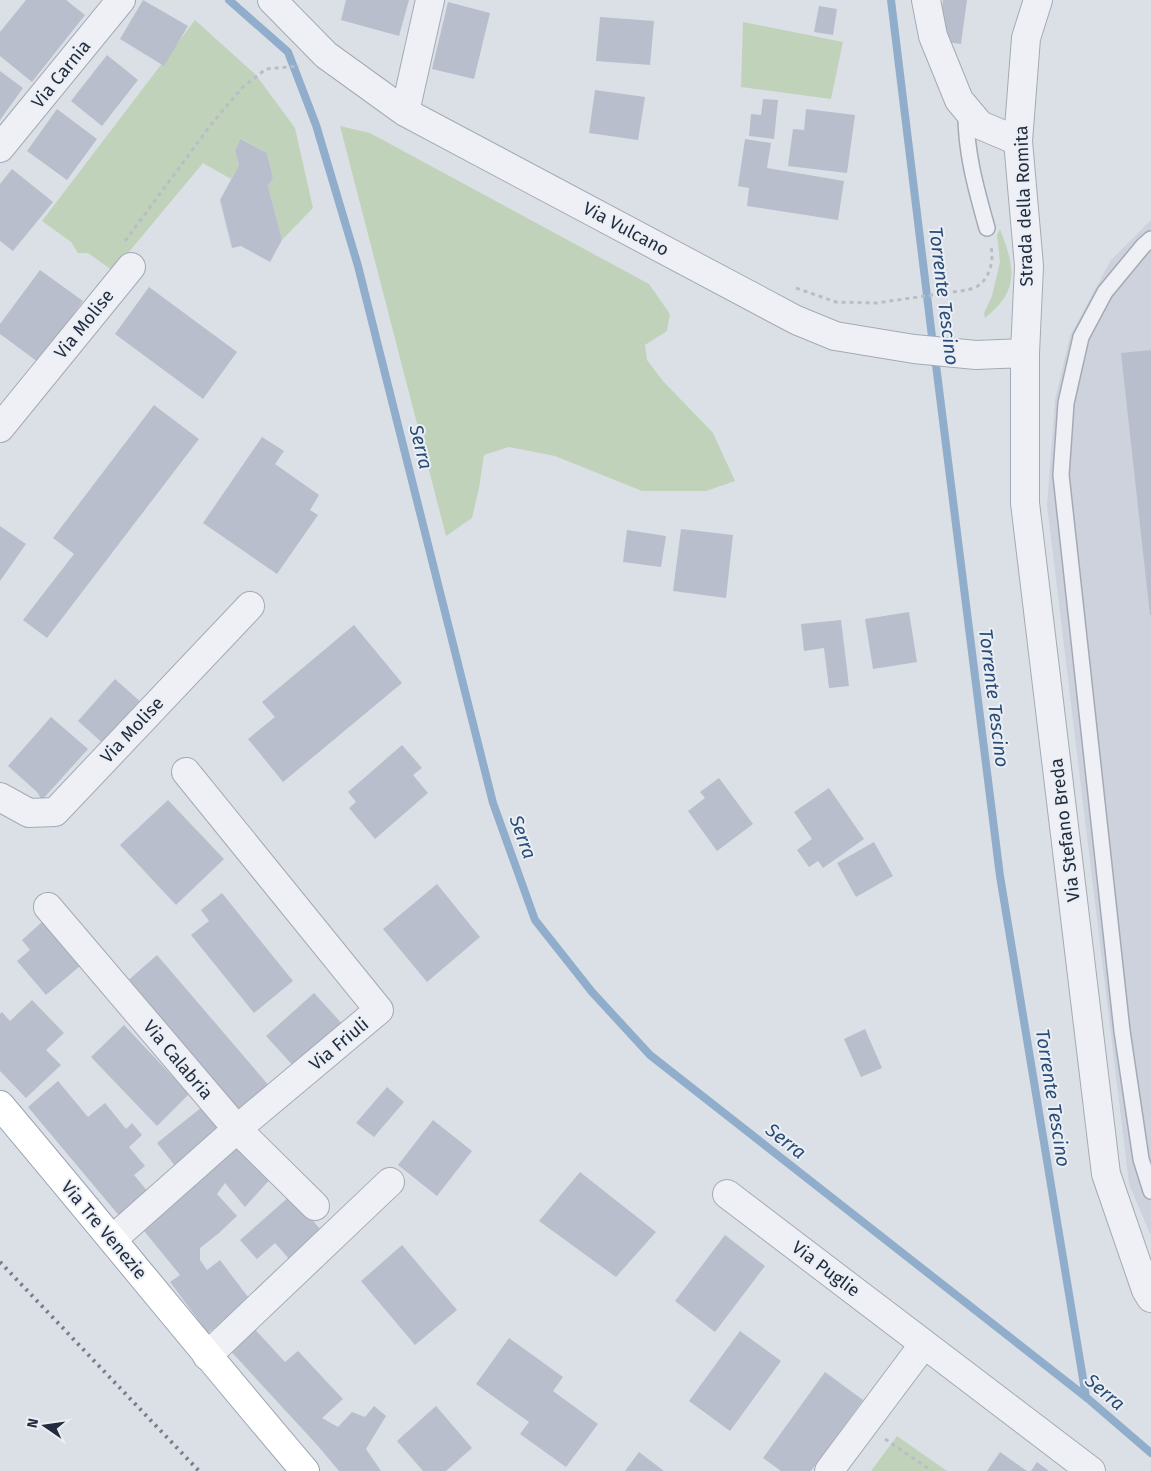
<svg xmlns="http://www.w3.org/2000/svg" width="1151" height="1471" viewBox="0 0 1151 1471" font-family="'Fira Sans',sans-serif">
	<rect width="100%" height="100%" fill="#dbe0e7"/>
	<!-- built -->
	<path fill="#cdd2dd" d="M1151 220V1236L1129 1184 1047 505 1055 400 1070 336 1111 260Z"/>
	<!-- green -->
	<path fill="#c1d2bb" d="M195 20 256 75 295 128 313 208 282 240 268 186 273 178 267 153 242 139 235 150 239 165 231 179 203 163 113 271 88 253H78L71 242 42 221Z
		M743 22 843 42 831 99 741 87Z
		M340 126 370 133 649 284 670 314 667 331 645 345 647 360 663 381 713 433 735 481 706 491H642L555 456 509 447 484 455 479 488 472 518 446 536Z
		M1000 229C1015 268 1020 290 985 318L984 313 992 296 1000 262 997 235Z
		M897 1436 947 1471H871Z"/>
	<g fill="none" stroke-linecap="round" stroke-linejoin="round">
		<!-- stream -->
		<path stroke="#91adcc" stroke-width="8" d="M229 0 288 52 316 125 358 266 493 803 535 920 592 992 650 1055 1086 1397 1151 1453
			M891 0 933 345
			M935 357 1000 876 1086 1397"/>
	</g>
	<!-- building -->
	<path fill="#b8becb" d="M26 0H66L85 15 32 82 0 56V32Z
		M143 0 188 26 164 66 120 39Z
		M346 0H409L399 36 341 20Z
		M943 0H967L961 44 938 41Z
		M448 2 490 13 474 79 432 69Z
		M819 6 837 9 833 35 814 32Z
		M600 17 654 21 650 65 596 61Z
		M107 55 138 80 102 126 71 101Z
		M0 71 23 88 0 120Z
		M595 90 645 97 638 140 589 133Z
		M763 99 778 100 774 139 749 136 751 114 761 115Z
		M57 109 97 139 67 180 27 151Z
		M806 109 855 115 847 173 788 166 793 129 804 130Z
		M241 139 267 153 273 178 268 186 282 240 270 262 241 246 232 248 220 200 239 165 235 150Z
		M745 139 771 143 767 168 844 181 838 220 747 206 749 188 738 186Z
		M12 169 53 202 13 251 0 241V184Z
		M40 270 83 301 38 362 0 334V324Z
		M149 287 237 352 203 399 115 334Z
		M1151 350V615H1150L1121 353Z
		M154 405 199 439 47 638 23 620 74 554 53 538Z
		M262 437 284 451 275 464 319 495 310 510 318 515 277 574 203 523Z
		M0 526 26 544 0 581Z
		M681 529 733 535 726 598 673 591Z
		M627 530 666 536 661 567 623 562Z
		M909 612 917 662 873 669 865 619Z
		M841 620 849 686 829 688 824 648 804 651 801 624Z
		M354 625 402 683 283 782 248 739 275 717 262 702Z
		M115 679 143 704 106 746 78 721Z
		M51 717 88 749 42 800 37 792 8 766Z
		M402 745 422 768 413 775 428 793 375 839 349 808 356 802 348 792Z
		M719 778 753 824 717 851 688 811 705 798 700 792Z
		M829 788 864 839 823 868 818 861 809 867 797 850 812 839 794 812Z
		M168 800 224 859 176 905 120 845Z
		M874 842 893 876 856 897 837 863Z
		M437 884 480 937 427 982 383 929Z
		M222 893 293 981 254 1013 191 935 209 921 201 910Z
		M42 922 80 966 46 995 17 961 30 950 22 940Z
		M157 955 271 1088 238 1116 124 984Z
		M314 993 345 1027 297 1070 266 1036Z
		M32 1000 64 1033 46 1050 61 1065 26 1098 0 1071V1014L2 1012 10 1021Z
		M124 1025 189 1094 157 1126 91 1057Z
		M865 1029 882 1068 861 1077 844 1039Z
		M58 1081 88 1117 105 1103 126 1129 132 1123 142 1135 129 1147 145 1166 134 1175 149 1193 121 1218 28 1107Z
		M387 1087 404 1102 374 1137 356 1123Z
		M202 1107 221 1130 176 1167 157 1143Z
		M433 1120 472 1151 437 1196 398 1165Z
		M242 1143 272 1177 245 1207 225 1183 217 1194 237 1216 219 1233 200 1248V1260L207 1270 220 1260 251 1301 208 1333 170 1282 180 1275 140 1226Z
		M580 1172 656 1232 616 1277 539 1221Z
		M291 1195 321 1230 289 1259 275 1243 257 1259 240 1240Z
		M725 1235 765 1266 715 1332 675 1301Z
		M402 1245 457 1310 415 1345 361 1281Z
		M250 1324 285 1362 298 1351 343 1399 322 1418 338 1427 352 1412 365 1417 374 1406 386 1416 366 1449 381 1471H339L318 1446 226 1346Z
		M740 1331 781 1361 730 1431 689 1401Z
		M509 1338 563 1377 553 1391 598 1424 566 1467 520 1434 529 1422 476 1384Z
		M825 1372 863 1400 811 1471H781L763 1458Z
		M436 1406 472 1448 446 1471H423L397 1441Z
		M639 1452 664 1471H625Z
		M1000 1452 1027 1471H987Z
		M1037 1462 1049 1471H1031Z"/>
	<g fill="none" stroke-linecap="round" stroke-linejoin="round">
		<!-- service casing -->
		<g stroke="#a4aab5" stroke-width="18">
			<path id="service" d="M966 109C965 150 976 189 987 228
				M1151 239 1143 246 1105 292 1081 337 1066 403 1061 475 1122 1031 1141 1159 1151 1191"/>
		</g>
		<!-- minor casing -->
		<g stroke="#a4aab5" stroke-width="30">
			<path id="minor" d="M272 0 326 55 405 112 796 320 835 336 914 349 976 355 1025 353V503L1106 1174 1146 1290 1151 1298
				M926 0 933 36 959 100 980 125 1018 141
				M405 112 430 0
				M0 148 121 0
				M0 428 131 267
				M0 797 29 813 55 812 250 606
				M48 907 237 1129 315 1206
				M727 1194 1091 1471
				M113 1239 237 1129 379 1010 186 772
				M207 1356 390 1182
				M829 1471 924 1344"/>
		</g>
		<!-- tertiary casing -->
		<g stroke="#a4aab5" stroke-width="30">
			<path id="tertiary" d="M1025 353 1029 266 1018 141 1026 38 1038 0"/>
		</g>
		<!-- primary casing -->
		<g stroke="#99a3b4" stroke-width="30">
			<path id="primary" d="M0 1105C102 1226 202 1350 305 1471"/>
		</g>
		<!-- path -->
		<path stroke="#b9bdc6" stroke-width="3" stroke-dasharray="4 4" stroke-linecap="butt" d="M125 241 213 122 243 87 266 69 299 66
			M796 288 836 302 876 303 967 290C970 289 976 288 979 285 990 277 994 260 991 247
			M885 1439 932 1471"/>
		<!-- service -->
		<use href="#service" stroke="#eef0f5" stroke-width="15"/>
		<!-- minor -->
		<use href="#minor" stroke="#eef0f5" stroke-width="28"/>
		<!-- tertiary -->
		<use href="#tertiary" stroke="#eef0f5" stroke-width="28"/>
		<!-- primary -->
		<use href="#primary" stroke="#fff" stroke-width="28"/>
		<!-- rail -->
		<path stroke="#737e92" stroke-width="4" stroke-dasharray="2.5 5" stroke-linecap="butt" d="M0 1262 199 1471"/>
	</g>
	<g text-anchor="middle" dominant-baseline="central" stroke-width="4" stroke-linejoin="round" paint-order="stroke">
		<!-- street labels -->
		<g font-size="18" fill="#242d3f" stroke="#eaeff5">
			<text transform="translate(61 74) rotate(-51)">Via Carnia</text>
			<text transform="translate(1024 206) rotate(-92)">Strada della Romita</text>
			<text transform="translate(626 229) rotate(28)">Via Vulcano</text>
			<text transform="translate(84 324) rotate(-51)">Via Molise</text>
			<text transform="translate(132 730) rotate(-47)">Via Molise</text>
			<text transform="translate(1065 830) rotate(-97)">Via Stefano Breda</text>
			<text transform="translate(339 1044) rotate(-40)">Via Friuli</text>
			<text transform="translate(178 1060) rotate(50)">Via Calabria</text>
			<text transform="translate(104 1230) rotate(50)">Via Tre Venezie</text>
			<text transform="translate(826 1269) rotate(37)">Via Puglie</text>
		</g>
		<!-- water labels -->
		<g font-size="19" font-style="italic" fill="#2a4b76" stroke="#eaeff5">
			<text transform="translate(944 296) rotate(83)">Torrente Tescino</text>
			<text transform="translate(421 447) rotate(76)">Serra</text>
			<text transform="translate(994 698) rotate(83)">Torrente Tescino</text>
			<text transform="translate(523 837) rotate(70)">Serra</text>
			<text transform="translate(1053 1098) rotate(81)">Torrente Tescino</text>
			<text transform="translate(786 1141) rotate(38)">Serra</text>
			<text transform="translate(1105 1392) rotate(40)">Serra</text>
		</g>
	</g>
	<!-- north arrow -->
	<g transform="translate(45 1426) rotate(283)" stroke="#eaeff5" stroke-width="4" paint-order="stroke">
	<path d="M0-4L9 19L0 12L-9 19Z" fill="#242d3f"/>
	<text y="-8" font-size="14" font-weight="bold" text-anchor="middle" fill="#242d3f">N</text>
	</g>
</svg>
